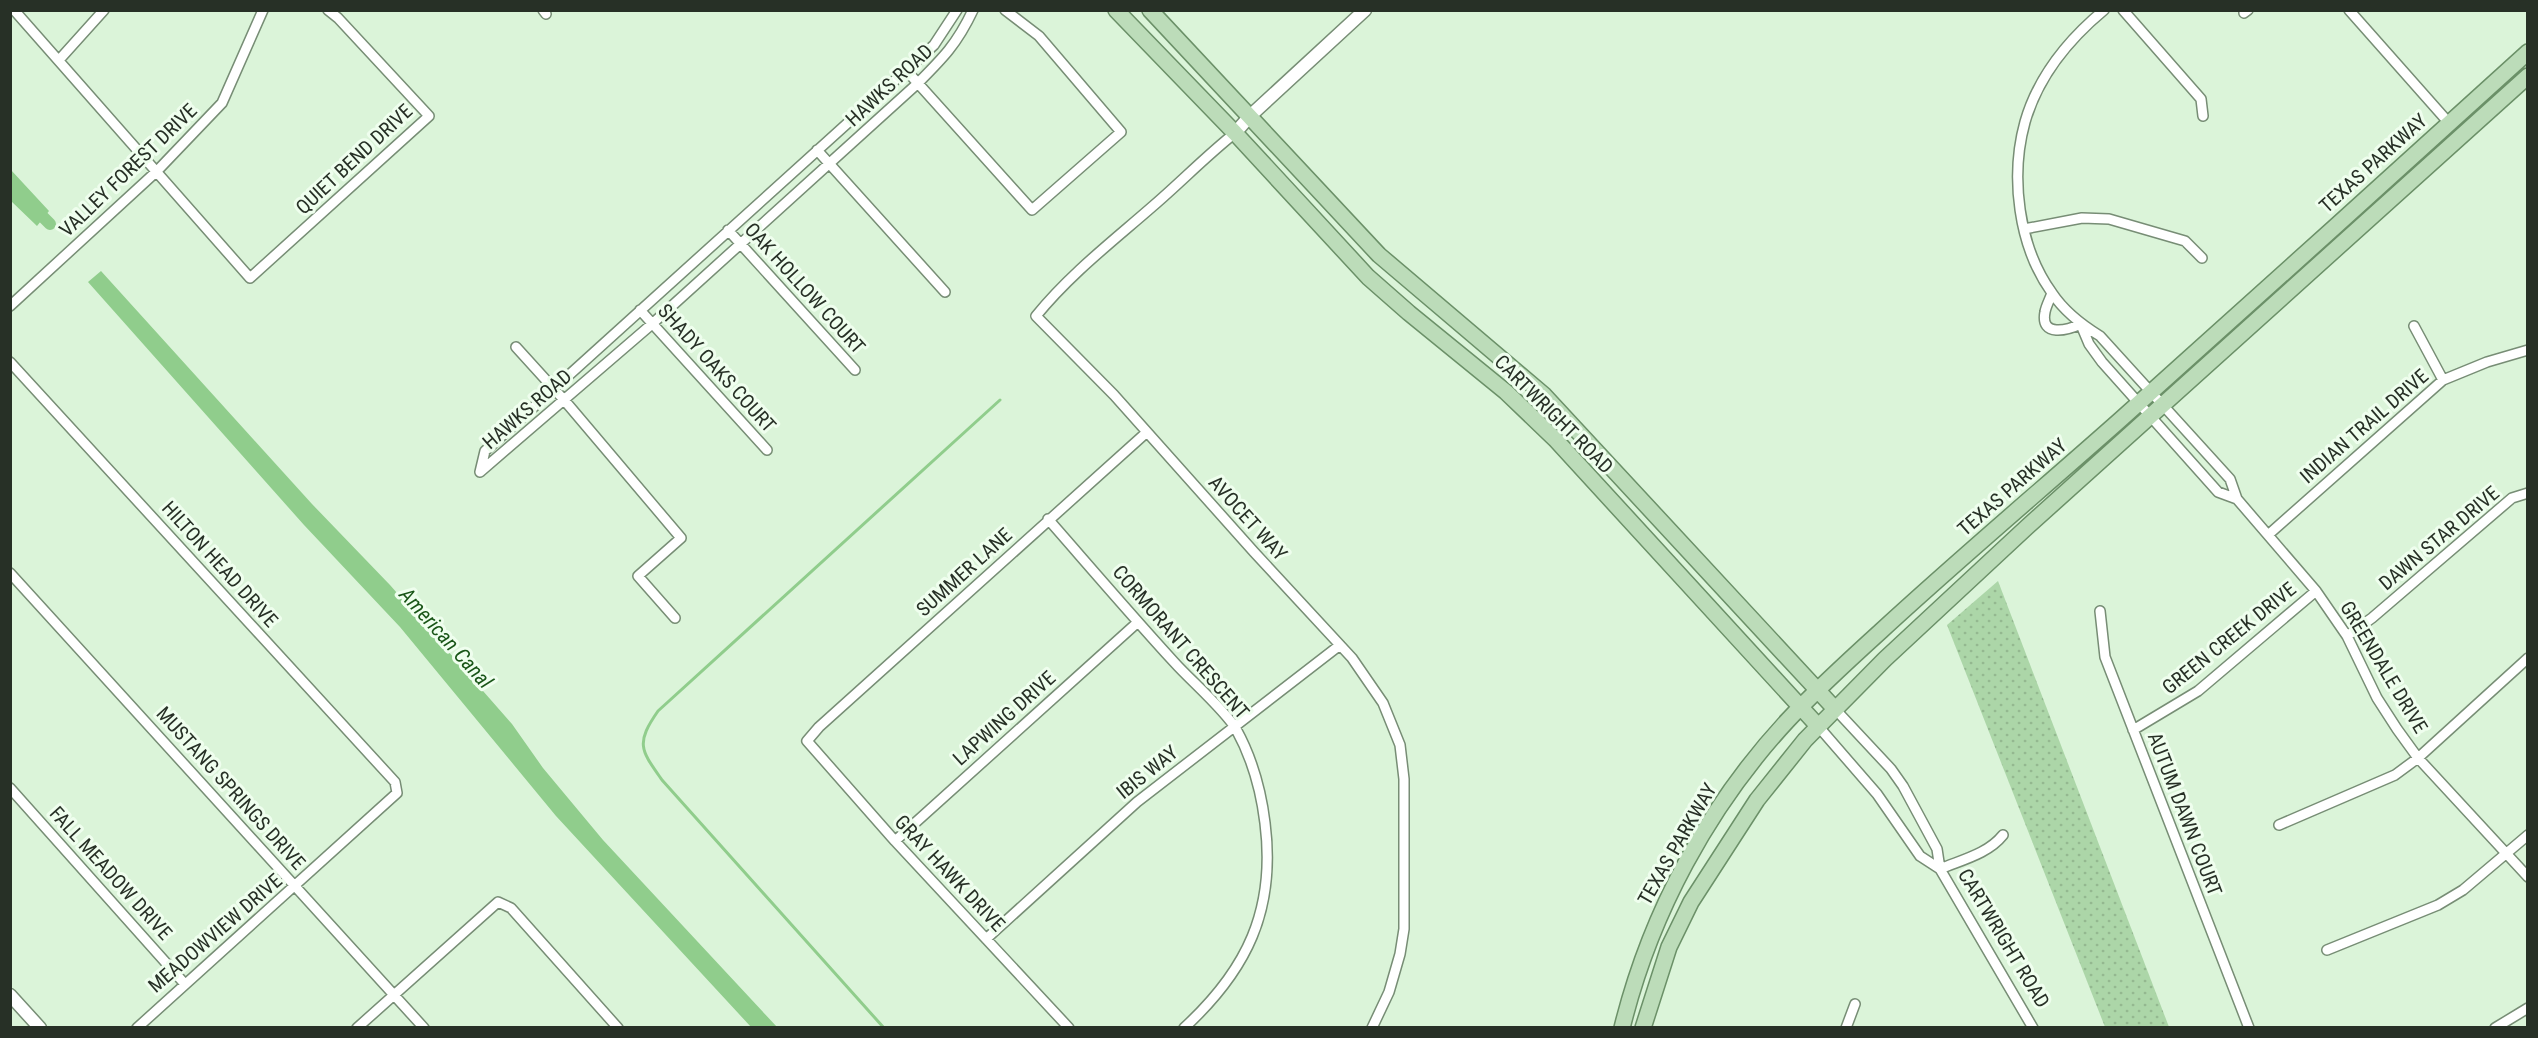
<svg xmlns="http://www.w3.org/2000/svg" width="2538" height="1038" viewBox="0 0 2538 1038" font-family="'Roboto Condensed',sans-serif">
	<defs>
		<pattern id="grass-dots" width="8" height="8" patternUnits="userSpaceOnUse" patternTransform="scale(1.5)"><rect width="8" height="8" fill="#acd6a8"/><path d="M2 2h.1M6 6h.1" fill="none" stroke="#94b890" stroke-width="1.8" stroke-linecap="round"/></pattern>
	</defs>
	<rect width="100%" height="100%" fill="#dbf4d9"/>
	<!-- grass -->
	<path fill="url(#grass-dots)" d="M1998 581 2169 1027H2105L1947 625Z"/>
	<!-- water -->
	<path fill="#90cd8c" d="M11 170 49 211 37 226 11 201Z
		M101 271 312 504 390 585 512 724 543 768 603 840 777 1027H751L556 816 400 627 304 525 88 282Z"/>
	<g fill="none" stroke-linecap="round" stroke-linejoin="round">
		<!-- stream -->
		<path stroke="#90cd8c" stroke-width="3" d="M884 1028 662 780C641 750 635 744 658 711L1000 400"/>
		<!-- canal -->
		<path stroke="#90cd8c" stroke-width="12" d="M10 184 50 224"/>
		<!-- minor casing -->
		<g stroke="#778d75" stroke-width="12">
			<path id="minor" d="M14 10 250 278 429 116 338 18 328 10
				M543 10 546 14
				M2104 10C2069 39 2038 77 2025 122 2010 176 2018 246 2052 293 2064 311 2082 325 2100 336L2230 479 2237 499 2316 591 2347 636 2377 698 2397 729 2418 758 2528 877
				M2123 10 2201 99 2203 116
				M2349 10 2449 123
				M2244 13 2248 10
				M59 60 104 10
				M906 70 1032 210 1121 132 1039 36 1005 10
				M1235 133C1206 156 1181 182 1153 206 1113 241 1070 274 1036 316L1114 395 1254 552 1352 658 1383 703 1400 745 1404 779V929L1400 954 1389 992 1372 1028
				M817 150 945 292
				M2024 229 2082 218 2109 219 2185 241 2202 258
				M728 230 855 370
				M2052 293C2050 299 2046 306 2045 312 2040 338 2068 330 2081 324
				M10 306 157 171 222 103 263 10
				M640 310 767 450
				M2081 325 2089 344 2102 362 2218 492 2237 499
				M2414 326 2443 380
				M516 347 565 401 681 538 638 576 675 618
				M10 362 395 782 397 793 137 1028
				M480 472 652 324 917 84C943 58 957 44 973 10
				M480 472 485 451 934 45 957 10
				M1048 519C1090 567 1131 615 1174 662 1190 680 1224 709 1236 729 1252 758 1261 790 1265 823 1276 910 1247 970 1184 1028
				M2268 535 2443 380 2487 362 2528 350
				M10 573 424 1028
				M2100 611 2105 657 2249 1028
				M2347 636 2372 618 2512 498 2528 493
				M1835 709 1891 769 1903 786 1937 849 1940 869 2033 1028
				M1818 726 1877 794 1920 856 1940 869
				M2133 730 2198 691 2316 591
				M10 788 184 983
				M2279 825 2395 775 2418 758 2528 658
				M895 841 1138 622
				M1940 869C1961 860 1988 854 2003 835
				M986 939 1137 802 1340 645
				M2327 950 2438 905 2463 890 2528 835
				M357 1028 498 902 511 908 618 1028
				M1069 1028 895 841 807 741 819 727 1147 432
				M1846 1028 1855 1004
				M2495 1028 2528 1008"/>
		</g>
		<!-- tertiary casing -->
		<g stroke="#778d75" stroke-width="15">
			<path id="tertiary" d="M1235 133 1250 116 1365 10
				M10 995 40 1028"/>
		</g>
		<!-- primary casing -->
		<g stroke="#6b9068" stroke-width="18">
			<path id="primary" d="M1116 10 1235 133 1368 277 1409 313 1506 392 1555 439 1818 726
				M1150 10 1379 255 1544 395 1835 709
				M1622 1028C1650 914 1708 806 1788 720 1817 689 1849 660 1881 631 1959 559 2040 491 2120 420 2257 298 2392 175 2528 52
				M1643 1028 1669 947 1691 902 1757 800 1805 740 1885 659 2027 527 2528 76"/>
		</g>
		<!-- minor -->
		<use href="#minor" stroke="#fff" stroke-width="9"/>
		<!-- tertiary -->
		<use href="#tertiary" stroke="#fff" stroke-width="12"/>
		<!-- primary -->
		<use href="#primary" stroke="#bcdcb9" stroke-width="15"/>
	</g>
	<g text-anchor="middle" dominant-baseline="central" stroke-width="6" stroke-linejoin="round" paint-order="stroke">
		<!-- street labels -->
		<g font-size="20" fill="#273026" stroke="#effeee">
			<text transform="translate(889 85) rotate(-43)">HAWKS ROAD</text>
			<text transform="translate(354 159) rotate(-43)">QUIET BEND DRIVE</text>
			<text transform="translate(2373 163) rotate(-42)">TEXAS PARKWAY</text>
			<text transform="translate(128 170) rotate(-44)">VALLEY FOREST DRIVE</text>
			<text transform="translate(805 288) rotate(48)">OAK HOLLOW COURT</text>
			<text transform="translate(717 368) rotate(48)">SHADY OAKS COURT</text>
			<text transform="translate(527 409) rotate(-41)">HAWKS ROAD</text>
			<text transform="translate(1554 414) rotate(45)">CARTWRIGHT ROAD</text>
			<text transform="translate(2364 426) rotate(-41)">INDIAN TRAIL DRIVE</text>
			<text transform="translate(2012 487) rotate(-41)">TEXAS PARKWAY</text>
			<text transform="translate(1248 518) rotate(48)">AVOCET WAY</text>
			<text transform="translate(2439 538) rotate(-40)">DAWN STAR DRIVE</text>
			<text transform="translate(220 564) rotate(48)">HILTON HEAD DRIVE</text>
			<text transform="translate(964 572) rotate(-42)">SUMMER LANE</text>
			<text transform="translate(2229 638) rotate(-39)">GREEN CREEK DRIVE</text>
			<text transform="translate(1181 642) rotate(49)">CORMORANT CRESCENT</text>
			<text transform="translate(2384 667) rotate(59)">GREENDALE DRIVE</text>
			<text transform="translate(1004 718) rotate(-42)">LAPWING DRIVE</text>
			<text transform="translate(1147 772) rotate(-39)">IBIS WAY</text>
			<text transform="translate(231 788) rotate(48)">MUSTANG SPRINGS DRIVE</text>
			<text transform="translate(2185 814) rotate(69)">AUTUM DAWN COURT</text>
			<text transform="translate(1677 844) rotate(-60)">TEXAS PARKWAY</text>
			<text transform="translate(111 873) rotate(48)">FALL MEADOW DRIVE</text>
			<text transform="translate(950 873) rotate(47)">GRAY HAWK DRIVE</text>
			<text transform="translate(215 933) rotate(-41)">MEADOWVIEW DRIVE</text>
			<text transform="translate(2004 938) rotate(59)">CARTWRIGHT ROAD</text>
		</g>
		<!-- water labels -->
		<g font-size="21" font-style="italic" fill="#195517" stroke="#effeee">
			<text transform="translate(446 638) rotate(48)">American Canal</text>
		</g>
	</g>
	<!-- border -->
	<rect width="2538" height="1038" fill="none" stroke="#273026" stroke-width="24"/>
</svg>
